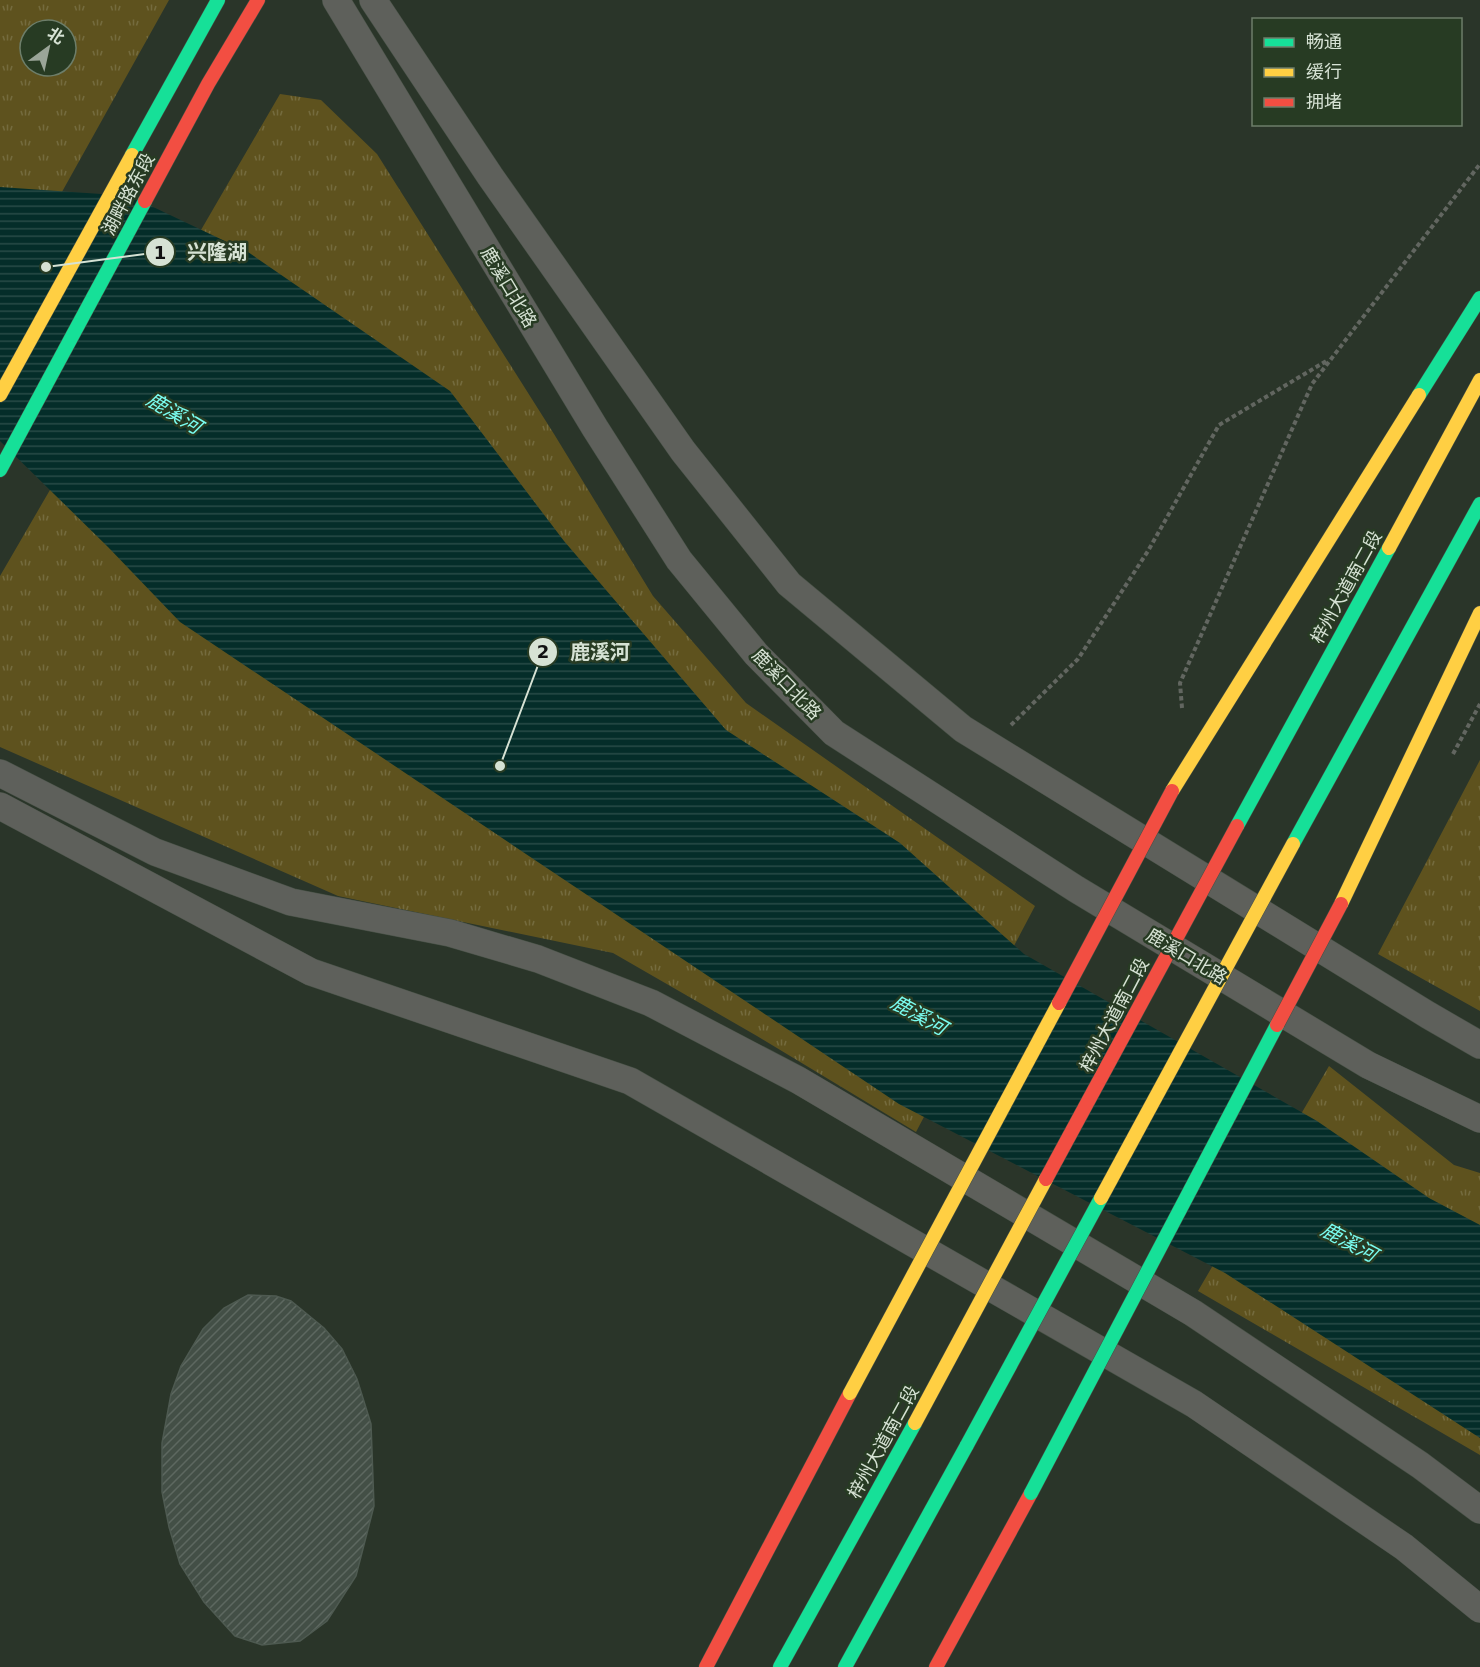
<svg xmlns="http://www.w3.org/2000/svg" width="1480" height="1667" viewBox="0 0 1480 1667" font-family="'DejaVu Sans','Noto Sans SC',sans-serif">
	<defs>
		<pattern id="park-tufts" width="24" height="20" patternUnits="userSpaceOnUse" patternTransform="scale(1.5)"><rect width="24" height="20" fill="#5e521e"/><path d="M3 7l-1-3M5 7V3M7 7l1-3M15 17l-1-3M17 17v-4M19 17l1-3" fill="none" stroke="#746b3e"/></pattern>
		<pattern id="water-rules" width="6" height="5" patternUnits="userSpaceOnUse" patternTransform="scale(1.5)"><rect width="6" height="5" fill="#042d29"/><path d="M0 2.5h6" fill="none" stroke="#284b47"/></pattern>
		<pattern id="building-hatch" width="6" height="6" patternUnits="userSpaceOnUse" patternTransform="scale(1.5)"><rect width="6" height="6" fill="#434f46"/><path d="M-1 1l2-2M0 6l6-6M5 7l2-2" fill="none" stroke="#5d6860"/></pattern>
	</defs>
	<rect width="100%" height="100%" fill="#2a3529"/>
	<!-- park -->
	<path fill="url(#park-tufts)" fill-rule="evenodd" d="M0 0H169L0 303ZM30 30H66V66H30Z
		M280 94 321 100 377 154 554 434 653 596 746 703 1035 906 916 1132 757 1036 613 953 338 896 0 747V576Z
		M1480 760V1011L1378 954Z
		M1329 1066 1454 1165 1480 1173V1455L1198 1291Z"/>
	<!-- water -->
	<path fill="url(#water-rules)" d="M0 187 130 196 248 252 450 391 564 541 726 730 900 843 1024 954 1317 1121 1429 1198 1480 1225V1438L1225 1273 899 1104 180 622 108 547 0 441Z"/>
	<!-- building -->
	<path fill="url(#building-hatch)" stroke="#4e5a51" stroke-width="1.5" d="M248 1295 276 1296 291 1301 324 1328 342 1349 357 1379 371 1424 374 1506 356 1576 327 1621 300 1641 262 1645 235 1636 204 1602 180 1564 169 1527 162 1492V1443L171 1394 181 1366 203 1329 224 1308Z"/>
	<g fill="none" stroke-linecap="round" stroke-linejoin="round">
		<!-- street casing -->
		<g stroke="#465045" stroke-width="28">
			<path id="street" d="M336 0 595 428 679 560 756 654 834 733 1076 889 1368 1065 1480 1119
				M373 0 490 176 683 451 789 584 963 729 1428 1015 1480 1045
				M0 773 155 852 291 902 450 933 538 959 651 1003 798 1080 1193 1313 1420 1465 1480 1510
				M0 806 311 972 630 1081 1194 1404 1404 1547 1480 1609"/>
		</g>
		<!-- fast casing -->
		<g stroke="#465045" stroke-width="15">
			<path id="fast" d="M132 155 218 0
				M1419 395 1480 298
				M0 470 145 201
				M1237 826 1389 548
				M1293 844 1480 504
				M780 1667 915 1423
				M845 1667 967 1445"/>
		</g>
		<!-- slow casing -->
		<g stroke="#465045" stroke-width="15">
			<path id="slow" d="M0 395 132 155
				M1389 548 1480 380
				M1172 791 1419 395
				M1341 904 1480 613"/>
		</g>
		<!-- jam casing -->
		<g stroke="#465045" stroke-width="15">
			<path id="jam" d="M145 201 208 84 258 0
				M706 1667 850 1393
				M936 1667 1031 1493"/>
		</g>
		<!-- path -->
		<path stroke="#626660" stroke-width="4" stroke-dasharray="4.5 3" stroke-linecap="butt" d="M1182 708 1180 683 1312 384 1480 164
			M1011 725 1078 659 1148 551 1219 425 1328 360
			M1453 754 1480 704"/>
		<!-- street -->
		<use href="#street" stroke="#5e605b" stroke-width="27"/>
		<!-- fast -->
		<use href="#fast" stroke="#16e098" stroke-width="14"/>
		<!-- slow -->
		<use href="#slow" stroke="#ffcf43" stroke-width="14"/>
		<!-- jam -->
		<use href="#jam" stroke="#f24e42" stroke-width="14"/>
		<!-- fast-bridge casing -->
		<g stroke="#465045" stroke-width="15" stroke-linecap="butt">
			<path id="fast-bridge" d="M967 1445 1101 1198
				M1031 1493 1277 1025"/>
		</g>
		<!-- slow-bridge casing -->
		<g stroke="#465045" stroke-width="15" stroke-linecap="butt">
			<path id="slow-bridge" d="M1101 1198 1293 844
				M850 1393 1059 1003
				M915 1423 1046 1179"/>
		</g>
		<!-- jam-bridge casing -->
		<g stroke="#465045" stroke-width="15" stroke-linecap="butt">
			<path id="jam-bridge" d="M1059 1003 1172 791
				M1277 1025 1341 904
				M1046 1179 1237 826"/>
		</g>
		<!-- fast-bridge -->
		<use href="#fast-bridge" stroke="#16e098" stroke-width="14"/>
		<!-- slow-bridge -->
		<use href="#slow-bridge" stroke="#ffcf43" stroke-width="14"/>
		<!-- jam-bridge -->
		<use href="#jam-bridge" stroke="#f24e42" stroke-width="14"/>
	</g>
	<g text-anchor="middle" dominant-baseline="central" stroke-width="5" stroke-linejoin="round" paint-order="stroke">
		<!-- street labels -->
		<g font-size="18" fill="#d6e2d4" stroke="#273b23">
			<text transform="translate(128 194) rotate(-62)">湖畔路东段</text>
			<text transform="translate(509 287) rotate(59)">鹿溪口北路</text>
			<text transform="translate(1346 587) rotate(-61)">梓州大道南二段</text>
			<text transform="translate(787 684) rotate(46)">鹿溪口北路</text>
			<text transform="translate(1187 956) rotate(31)">鹿溪口北路</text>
			<text transform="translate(1114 1015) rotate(-62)">梓州大道南二段</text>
			<text transform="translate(883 1442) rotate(-61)">梓州大道南二段</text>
		</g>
		<!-- water labels -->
		<g font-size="20" font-style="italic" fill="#7afdf1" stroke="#273b23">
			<text transform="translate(174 413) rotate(31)">鹿溪河</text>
			<text transform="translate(919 1015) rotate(29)">鹿溪河</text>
			<text transform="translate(1349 1242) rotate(28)">鹿溪河</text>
		</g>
	</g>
	<!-- callouts -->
	<path fill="none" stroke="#d6e2d4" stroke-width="2" d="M46 267L160 252M500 766L543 652"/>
	<g fill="#d6e2d4" stroke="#273b23" stroke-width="2">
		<circle cx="46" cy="267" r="6"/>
		<circle cx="500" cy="766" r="6"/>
		<circle cx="160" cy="252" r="15"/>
		<circle cx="543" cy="652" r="15"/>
	</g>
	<g font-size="18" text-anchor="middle" font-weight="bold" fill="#111">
		<text x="160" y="259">1</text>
		<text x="543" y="658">2</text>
	</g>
	<g font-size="20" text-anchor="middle" font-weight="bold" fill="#d6e2d4" stroke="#273b23" stroke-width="5" stroke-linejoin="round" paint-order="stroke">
		<text x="217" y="259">兴隆湖</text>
		<text x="600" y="659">鹿溪河</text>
	</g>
	<!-- legend -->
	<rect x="1252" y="18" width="210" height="108" fill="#273b23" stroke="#6d7e6a" stroke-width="1.5"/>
	<rect x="1264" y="38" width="30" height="9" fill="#16e098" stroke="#6d7e6a" stroke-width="1.5"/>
	<text x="1306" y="48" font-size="18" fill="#d6e2d4">畅通</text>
	<rect x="1264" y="68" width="30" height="9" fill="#ffcf43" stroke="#6d7e6a" stroke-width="1.5"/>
	<text x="1306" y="78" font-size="18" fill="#d6e2d4">缓行</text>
	<rect x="1264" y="98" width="30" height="9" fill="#f24e42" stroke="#6d7e6a" stroke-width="1.5"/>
	<text x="1306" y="108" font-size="18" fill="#d6e2d4">拥堵</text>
	<!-- north arrow -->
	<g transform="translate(48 48) rotate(33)"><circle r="28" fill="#273b23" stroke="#6d7e6a" stroke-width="1.5"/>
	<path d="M0-4.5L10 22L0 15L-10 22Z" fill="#9aa598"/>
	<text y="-9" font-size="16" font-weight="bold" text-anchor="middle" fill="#d6e2d4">北</text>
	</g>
</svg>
